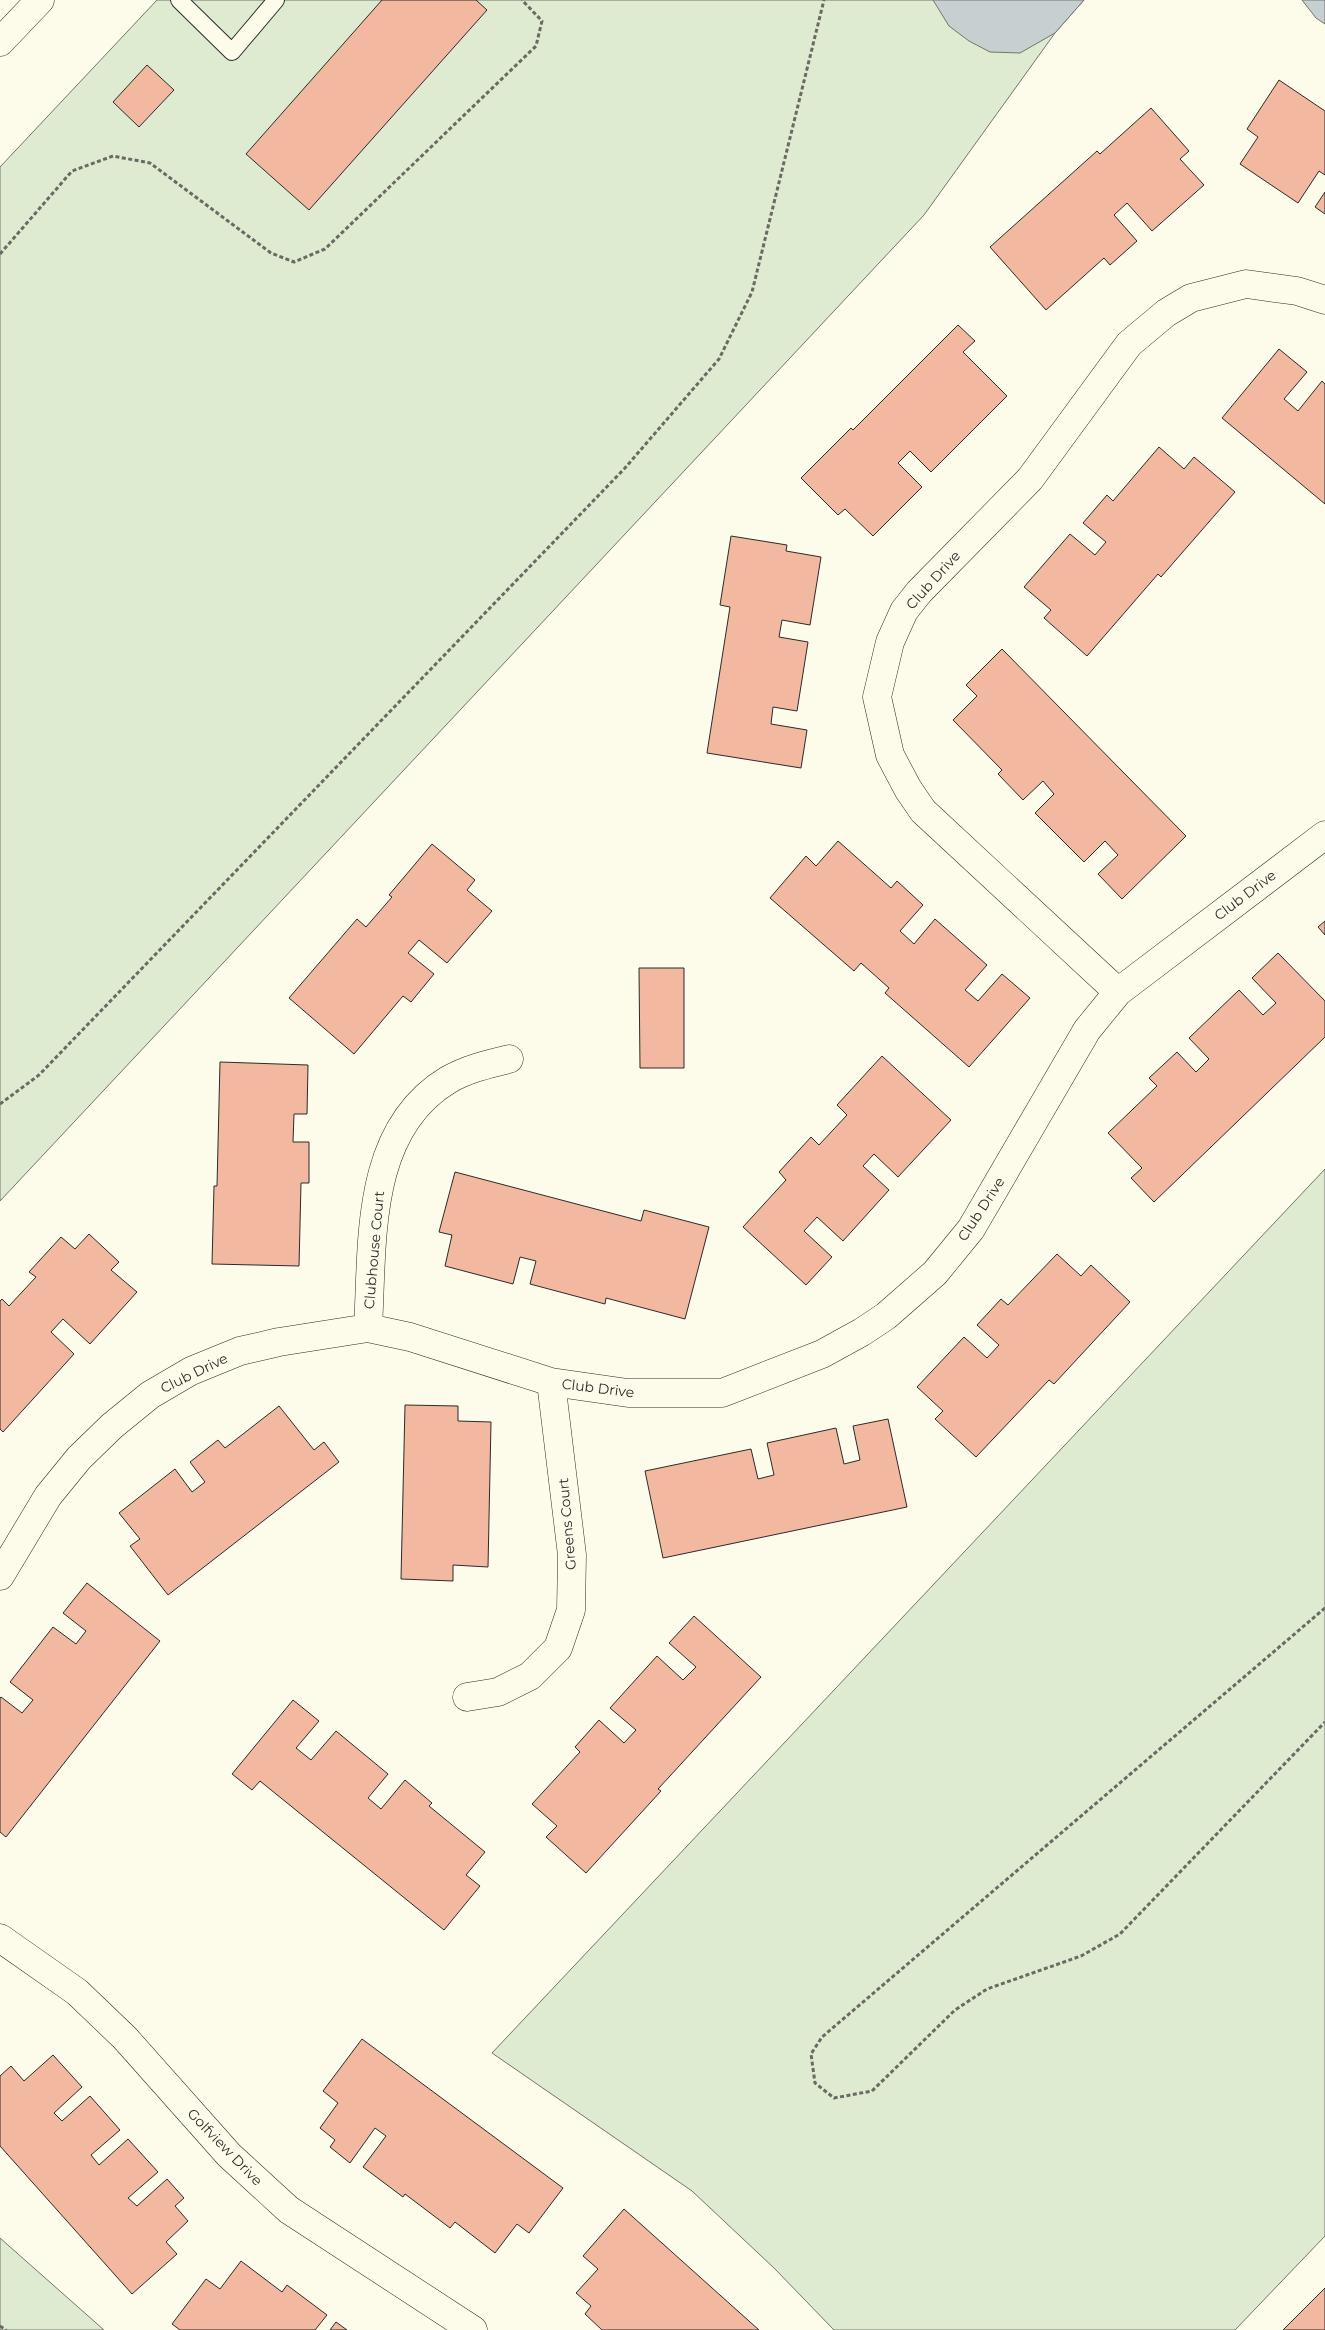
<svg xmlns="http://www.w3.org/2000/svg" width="1325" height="2330" viewBox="0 0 1325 2330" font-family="Montserrat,sans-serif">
	<rect width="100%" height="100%" fill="#fdfbea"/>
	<!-- green -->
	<path fill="#deebd1" stroke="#74746e" d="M157 0H1084L1055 33 924 215 0 1201V167Z
		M1325 1169V2236L1235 2330H834L774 2268 692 2191 492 2053Z
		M0 2238 104 2330H0Z"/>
	<!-- water -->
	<path fill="#c7d0d0" stroke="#74746e" d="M933 0H1084L1055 33 1020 53 990 52 969 41 949 26Z
		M1302 0H1325V24L1316 18Z"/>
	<!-- building -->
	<path fill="#f2b8a0" stroke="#2b2b2b" d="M382 0H476L487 10 309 210 246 154Z
		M147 65 174 90 139 127 113 102Z
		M1279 80 1325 111V175L1319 171 1298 203 1240 164 1258 137 1247 129Z
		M1151 108 1189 151 1180 159 1204 185 1152 231 1127 203 1114 215 1137 241 1110 265 1104 258 1046 310 990 247 1097 151 1100 154Z
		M1325 192V214L1315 207Z
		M958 325 975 341 963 352 1007 396 931 472 910 451 898 463 922 487 873 536 845 509 838 515 801 478 851 428 853 430Z
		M1279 349 1307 372 1284 399 1298 411 1322 381 1325 384V504L1222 418Z
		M1159 447 1184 469 1194 457 1235 492 1161 577 1158 574 1087 656 1044 618 1051 610 1024 587 1070 534 1095 555 1106 542 1083 523 1107 495 1113 501Z
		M731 536 787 545 786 551 821 557 810 625 782 620 779 637 808 642 797 711 773 707 771 724 807 730 801 768 707 753 730 607 720 605Z
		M1002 649 1186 836 1122 899 1098 874 1118 855 1105 841 1084 862 1035 813 1054 794 1043 781 1023 800 998 774 1002 770 953 720 977 696 966 685Z
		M838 841 891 888 897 881 923 905 900 931 914 944 935 919 987 965 965 990 978 1001 1002 974 1030 998 969 1067 885 993 889 988 861 963 854 971 770 898 806 856 816 866Z
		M432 844 475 880 467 890 492 911 447 963 419 940 408 953 434 974 411 1002 403 996 354 1054 289 998 357 919 366 927 392 897 389 895Z
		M1325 921V935L1318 927Z
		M1278 953 1325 1001V1037L1154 1202 1131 1178 1142 1168 1108 1133 1157 1086 1149 1078 1177 1052 1196 1072 1209 1059 1189 1038 1239 990 1263 1015 1276 1003 1252 978Z
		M639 968H684V1068H640Z
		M882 1056 951 1120 898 1177 874 1154 863 1166 889 1190 843 1241 817 1217 804 1231 832 1257 806 1285 743 1227 786 1180 779 1172 811 1137 819 1145 847 1115 837 1105Z
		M220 1062 308 1065 307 1114H294L293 1142H309V1183H301L299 1266 212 1264 214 1186H217Z
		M455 1172 641 1221 644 1210 709 1227 685 1319 606 1298 605 1304 530 1284 536 1261 520 1257 513 1284 445 1266 452 1235 439 1232Z
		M89 1234 119 1262 111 1270 137 1292 90 1344 63 1319 51 1332 74 1354 3 1432 0 1429V1301L2 1299 9 1306 36 1277 29 1272 61 1237 75 1249Z
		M1057 1254 1081 1276 1091 1265 1130 1302 1054 1384 1049 1380 976 1457 935 1419 943 1411 917 1387 964 1337 987 1358 999 1345 977 1325 1001 1299 1008 1305Z
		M405 1405 458 1406V1421L491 1422 488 1567 453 1565V1581L401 1579Z
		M279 1406 314 1450 324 1442 339 1462 168 1595 130 1546 140 1539 119 1513 175 1469 192 1492 205 1482 190 1462 218 1440 225 1448Z
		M888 1419 907 1507 663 1558 645 1471 751 1449 758 1479 774 1475 767 1443 836 1428 844 1464 860 1460 853 1426Z
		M87 1583 160 1641 6 1837 0 1832V1698L1 1697 22 1713 33 1700 10 1682 53 1627 76 1644 86 1631 63 1613Z
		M694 1616 761 1677 658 1789 661 1791 586 1873 546 1837 557 1826 532 1804 580 1752 575 1747 599 1720 624 1743 636 1730 610 1708 657 1656 683 1680 696 1667 669 1643Z
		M293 1700 319 1721 296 1748 311 1760 336 1731 388 1774 368 1798 381 1809 405 1780 432 1803 429 1806 485 1852 466 1875 480 1886 444 1930 260 1781 252 1790 232 1774Z
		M362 2039 563 2188 529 2233 517 2224 495 2253 455 2222 450 2228 405 2194 403 2197 363 2167 386 2136 375 2128 350 2163 330 2147 335 2140 320 2128 338 2103 323 2091Z
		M53 2055 82 2087 54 2113 62 2121 90 2096 120 2130 91 2155 99 2165 128 2139 158 2172 128 2198 137 2206 167 2179 184 2198 175 2206 188 2221 166 2242 177 2254 132 2294 0 2146V2076L11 2066 24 2081Z
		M624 2209 759 2330H602L585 2314 591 2306 576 2293 598 2269 583 2256Z
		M241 2261 282 2292 287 2285 327 2315 315 2330H180L172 2324 206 2279 220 2289Z
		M1325 2288V2330H1283Z
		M336 2322 347 2330H330Z"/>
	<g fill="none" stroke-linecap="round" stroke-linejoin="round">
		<!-- service casing -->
		<g stroke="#2b2b2b" stroke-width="18">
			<path id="service" d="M179 0 232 52 276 0"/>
		</g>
		<!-- minor casing -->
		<g stroke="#2b2b2b" stroke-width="29">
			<path id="minor" d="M1118 992 923 811 908 789 890 755 877 697 890 642 904 611 919 592 1030 479 1129 344 1166 313 1191 298 1246 284 1297 291 1325 300
				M368 1328C373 1243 364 1131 448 1080 467 1069 488 1064 509 1059
				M0 1576 48 1496 79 1458 112 1426 150 1395 191 1371 240 1351 279 1342 368 1328 410 1337 551 1382 628 1393H722L822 1354 862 1332 886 1316 935 1273 971 1229 1087 1030 1118 992 1325 835
				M467 1697 498 1692 530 1676 558 1648 571 1610 572 1555 551 1382
				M0 1938 77 1992 125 2038 229 2155 289 2210 473 2330"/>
		</g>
		<!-- tertiary casing -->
		<g stroke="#2b2b2b" stroke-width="29">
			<path id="tertiary" d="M0 42 40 0"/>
		</g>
		<!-- path -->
		<path stroke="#6a6964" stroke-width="3" stroke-dasharray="4 2.5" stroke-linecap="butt" d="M0 254 72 171 113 156 150 163 271 253 294 262 325 249 536 46 542 21 522 0
			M0 1104 39 1075 625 468 719 359 752 292 824 0
			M1325 1608 822 2037 811 2054 815 2083 834 2098 872 2091 955 2010 987 1989 1081 1956 1120 1934 1325 1722
			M0 2326 6 2330"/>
		<!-- service -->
		<use href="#service" stroke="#fdfbea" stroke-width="16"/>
		<!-- minor -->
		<use href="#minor" stroke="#fdfbea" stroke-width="28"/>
		<!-- tertiary -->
		<use href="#tertiary" stroke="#fdfbea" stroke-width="28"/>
	</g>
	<g text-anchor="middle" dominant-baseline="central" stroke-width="4" stroke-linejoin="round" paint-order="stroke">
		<!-- street labels -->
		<g font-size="14" fill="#2b2b2b" stroke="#fdfbea">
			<text transform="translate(933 580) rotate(-48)">Club Drive</text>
			<text transform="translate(1245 895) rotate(-37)">Club Drive</text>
			<text transform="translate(981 1209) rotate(-57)">Club Drive</text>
			<text transform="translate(374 1250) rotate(-85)">Clubhouse Court</text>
			<text transform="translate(194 1373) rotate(-26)">Club Drive</text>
			<text transform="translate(598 1388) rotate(7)">Club Drive</text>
			<text transform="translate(567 1524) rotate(-95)">Greens Court</text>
			<text transform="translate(225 2147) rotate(46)">Golfview Drive</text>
		</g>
	</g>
</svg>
